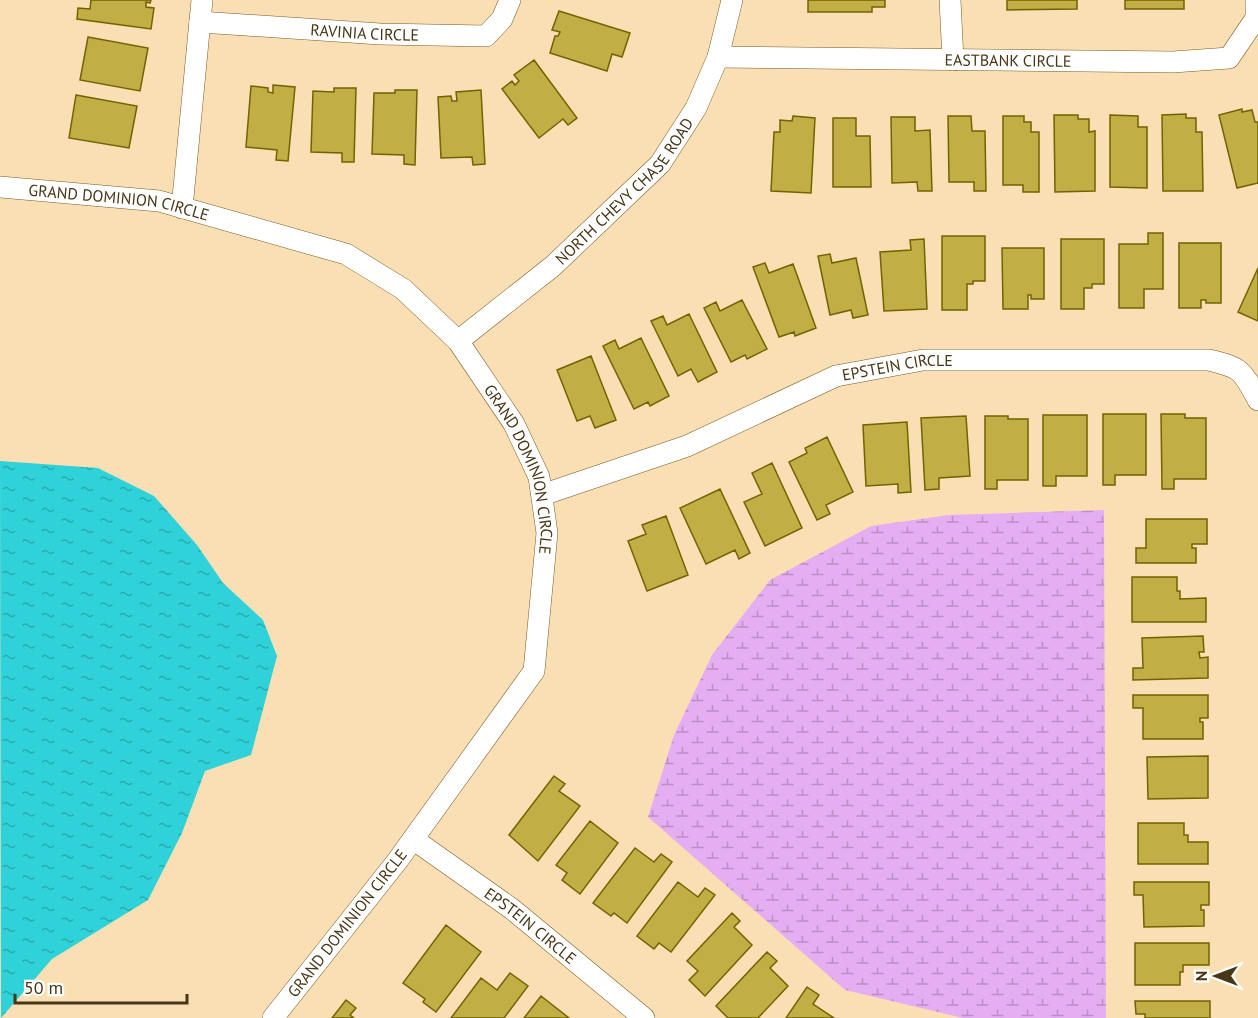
<svg xmlns="http://www.w3.org/2000/svg" width="1258" height="1018" viewBox="0 0 1258 1018" font-family="'PT Sans',sans-serif">
	<defs>
		<pattern id="wetland-marsh" width="20" height="14" patternUnits="userSpaceOnUse" patternTransform="scale(1.5)"><rect width="20" height="14" fill="#e5aef3"/><path d="M1 5h8M5 5V1M11 12h8M15 12V8" fill="none" stroke="#bb8ec4"/></pattern>
		<pattern id="water-ripples" width="26" height="14" patternUnits="userSpaceOnUse" patternTransform="scale(1.5)"><rect width="26" height="14" fill="#2ed2d8"/><path d="M2 4q2-2 4 0t4 0M15 11q2-2 4 0t4 0" fill="none" stroke="#29abae"/></pattern>
	</defs>
	<rect width="100%" height="100%" fill="#fadfb5"/>
	<!-- wetland -->
	<path fill="url(#wetland-marsh)" d="M1104 510 1106 1018H963L845 990 648 817 674 735 712 655 770 580 871 526 949 515Z"/>
	<!-- water -->
	<path fill="url(#water-ripples)" d="M0 461 98 468 154 496 197 545 223 583 263 620 277 656 251 755 205 771 182 833 148 900 52 959 1 1018Z"/>
	<!-- building -->
	<path fill="#c1ae45" stroke="#726300" stroke-width="1.5" d="M91 0H151L150 3 146 2V7L154 8 151 29 77 19 78 8 90 9Z
		M808 0H885V7H872V12H808Z
		M1007 0H1077V9L1007 10Z
		M1125 0H1184V9H1125Z
		M559 11 630 33 622 57 612 54 607 71 550 53 555 36H558L560 32 552 30Z
		M88 37 148 48 140 91 80 80Z
		M534 60 577 118 568 125 563 119 539 138 502 89 512 81 515 85 519 81 514 75Z
		M273 85 295 87 288 161 276 160 277 150 246 147 251 86 268 88V92L273 93Z
		M334 88H356L354 162H342V153L311 152 313 91 334 92Z
		M395 90H417L415 165 404 164V155L372 154 374 93H395Z
		M481 90 485 164 473 165 472 157 441 158 438 97 451 96 452 101H457L456 92Z
		M76 95 137 106 129 148 69 138Z
		M1242 109V112L1252 110 1255 122H1258V183L1237 188 1219 115Z
		M1186 114V118H1196V132H1202L1203 191H1163L1162 115Z
		M1054 115H1078V119H1089V132L1095 131V191L1055 192Z
		M1110 115 1138 116V127H1147V188L1110 187Z
		M793 116 815 118 811 193 771 191 774 132H780V120L792 121Z
		M948 116H971L972 131H985L986 191H974V182H949Z
		M1003 116H1024V122H1031V132H1039V192H1023V185H1003Z
		M891 117H915V131L930 130 932 191H918L917 182 892 183Z
		M833 118H856V136H870L871 187H833Z
		M1148 233H1163V289H1144V308H1119V244H1148Z
		M942 236H985V281H973V284H967V310H942Z
		M924 239 927 309 884 311 880 252 911 250 910 240Z
		M1061 239H1104V284H1092V288H1084V309H1061Z
		M1179 243H1221V303H1206V300H1201V308H1179Z
		M1002 248H1044V299H1031V295H1028V309H1003Z
		M830 254 832 263 856 258 868 315 853 318 851 310 830 315 818 256Z
		M765 263 769 273 793 264 816 328 795 336 794 332 779 337 753 267Z
		M1258 268V321L1238 312Z
		M742 300 767 349 747 359 745 355 731 362 704 308 716 302 720 311Z
		M689 314 717 372 698 382 691 369 678 376 651 321 663 316 667 325Z
		M641 338 669 396 650 406 648 402 634 409 603 346 615 340 619 349Z
		M591 356 616 420 595 428 590 416 577 421 557 370Z
		M1103 414H1146V475H1115V485H1103Z
		M1161 414H1185V418H1206V479H1174V489H1162Z
		M1043 415H1087V476H1056V486H1043Z
		M966 416 970 476 939 478V489L925 490 921 418Z
		M985 416H1008V419H1028V480H997V489H985Z
		M907 422 911 492 898 493V484L866 486 863 425Z
		M827 437 853 492 826 505 830 514 817 520 789 462 807 453 805 448Z
		M772 463 802 528 765 546 744 502 762 494 752 473Z
		M720 489 750 553 739 559 735 550 706 564 680 508Z
		M666 516 688 575 647 591 628 541 646 534 642 525Z
		M1146 519H1207V544H1192V548H1196V563H1136V548H1146Z
		M1132 577H1177V591H1180V599L1206 598V622H1132Z
		M1203 636 1204 652H1199L1200 658 1208 657V678L1133 680V668H1143L1142 638Z
		M1133 695H1208V718H1200V722H1203V739H1143V708H1133Z
		M1208 756V798L1148 799 1147 757Z
		M554 776 565 784 559 791 580 806 538 861 509 835Z
		M590 821 618 843 580 894 562 880 567 873 556 865Z
		M1138 823H1184V835H1188V842H1208V864H1138Z
		M635 848 654 862 661 854 672 862 627 923 614 913 611 916 593 903Z
		M678 882 698 897 705 888 715 895 671 952 659 943 654 949 637 936Z
		M1134 882H1209V905H1201V910H1204V926L1144 927 1143 895H1134Z
		M732 913 740 921 734 927 752 945 705 996 689 980 698 971 687 961Z
		M446 925 481 952 436 1012 423 1002 425 999 403 983Z
		M1135 943H1209V965H1183V972H1180V985H1135Z
		M767 952 777 961 770 968 788 986 758 1018H728L716 1006Z
		M510 973 528 986 504 1018H451L481 978 497 990Z
		M807 987 819 995 813 1004 834 1018H786Z
		M541 996 569 1018H524Z
		M346 1000 356 1008 350 1015 354 1018H332Z
		M1135 1001H1210V1018H1145V1014H1136Z"/>
	<g fill="none" stroke-linecap="round" stroke-linejoin="round">
		<!-- street casing -->
		<g stroke="#7a5b23" stroke-width="22">
			<g id="street">
				<path d="M950 0 953 60"/>
				<path id="s1" d="M200 22 380 34 486 36 502 19 510 0"/>
				<path id="s2" d="M718 57 1173 62 1229 58 1256 18V0"/>
				<path id="s3" d="M0 187 159 201 346 254 403 289 458 341 514 424 539 477 547 533 534 671 398 860 273 1018"/>
				<path d="M182 208 202 0"/>
				<path id="s4" d="M458 341 553 266 660 164 696 108 718 57 732 0"/>
				<path id="s5" d="M542 495 687 446 836 376 923 360H1209C1242 368 1242 370 1258 400"/>
				<path id="s6" d="M413 839 512 909 644 1018"/>
			</g>
		</g>
		<!-- street -->
		<use href="#street" stroke="#fff" stroke-width="21"/>
	</g>
	<g text-anchor="middle" dominant-baseline="central" stroke-width="4.5" stroke-linejoin="round" paint-order="stroke">
		<!-- street labels -->
		<g font-size="16" fill="#473617" stroke="#fff">
			<text stroke="none"><textPath href="#s1" startOffset="165">RAVINIA CIRCLE</textPath></text>
			<text stroke="none"><textPath href="#s2" startOffset="290">EASTBANK CIRCLE</textPath></text>
			<text stroke="none"><textPath href="#s4" startOffset="225">NORTH CHEVY CHASE ROAD</textPath></text>
			<text stroke="none"><textPath href="#s3" startOffset="120">GRAND DOMINION CIRCLE</textPath></text>
			<text stroke="none"><textPath href="#s5" startOffset="380">EPSTEIN CIRCLE</textPath></text>
			<text stroke="none"><textPath href="#s3" startOffset="642">GRAND DOMINION CIRCLE</textPath></text>
			<text transform="translate(347 923) rotate(-52)">GRAND DOMINION CIRCLE</text>
			<text stroke="none"><textPath href="#s6" startOffset="146">EPSTEIN CIRCLE</textPath></text>
		</g>
	</g>
	<!-- north arrow -->
	<g transform="translate(1216 976) rotate(270)" stroke="#ffffff" stroke-width="4.5" paint-order="stroke">
	<path d="M0-4.5L10 22L0 15L-10 22Z" fill="#473617"/>
	<text y="-9" font-size="16" font-weight="bold" text-anchor="middle" fill="#473617">N</text>
	</g>
	<!-- scale -->
	<path d="M15 994v9h172v-9" fill="none" stroke="#473617" stroke-width="3"/>
	<text x="24" y="994" font-size="18" fill="#473617" stroke="#ffffff" stroke-width="4.5" paint-order="stroke">50 m</text>
</svg>
